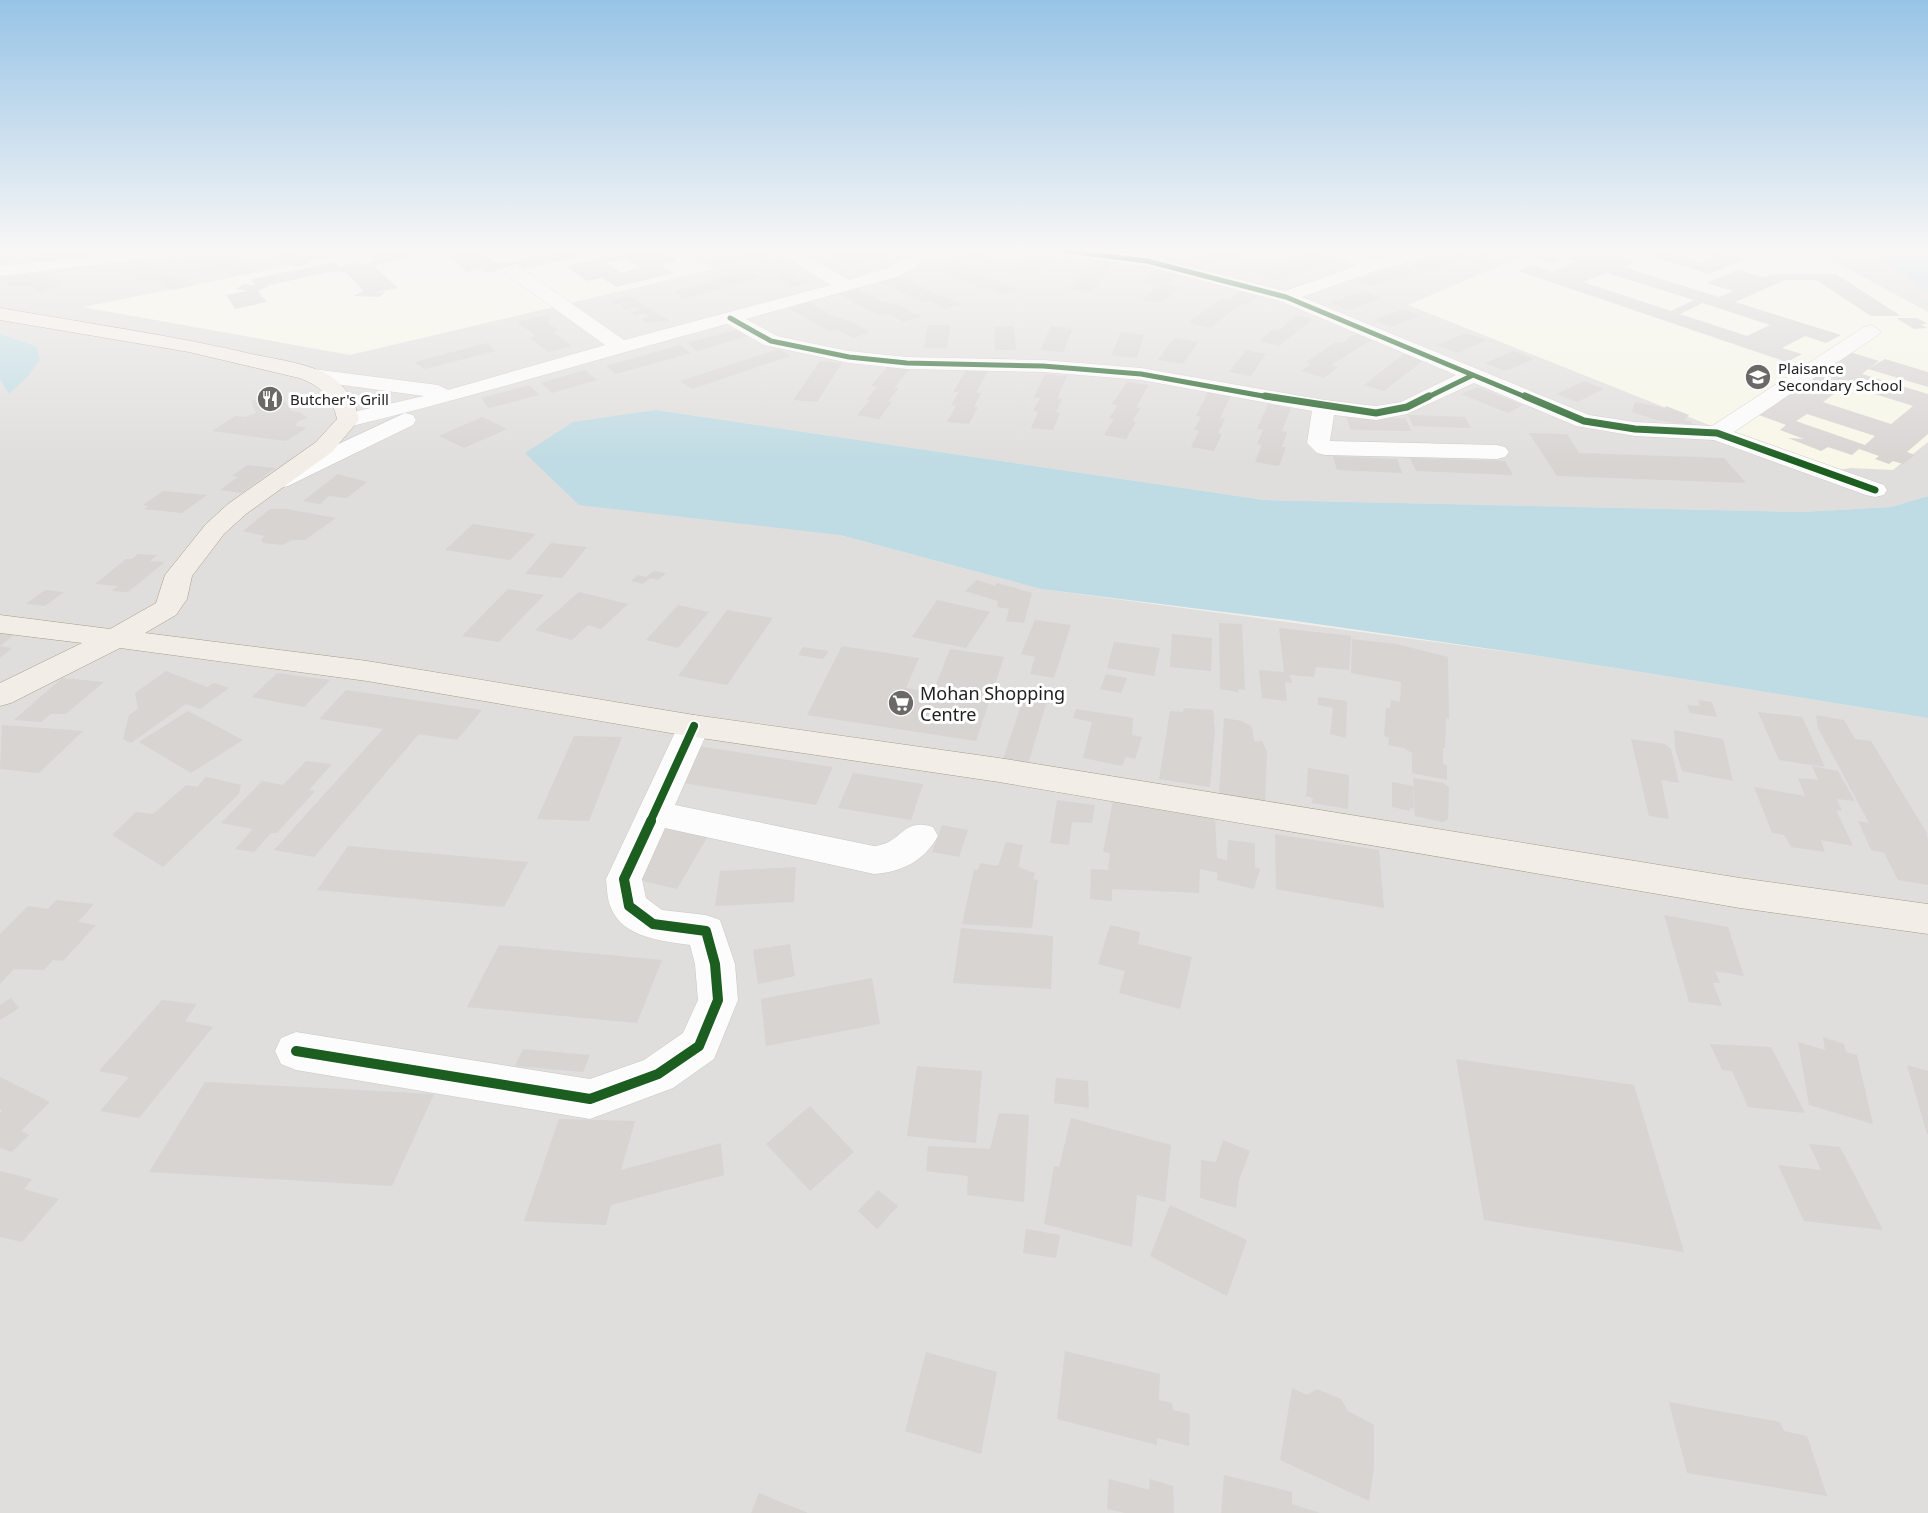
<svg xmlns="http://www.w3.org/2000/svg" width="1928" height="1513" viewBox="0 0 1928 1513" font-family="'Noto Sans',sans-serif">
	<rect width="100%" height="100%" fill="#f0eeeb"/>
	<!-- residential -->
	<path fill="#dfdedc" d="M0 251H1869L1928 291V496L1891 507 1802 512 1264 500 656 410 840 535 1041 589 1546 657 1928 718V1513H0V380L9 393 36 346 0 334Z"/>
	<!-- education -->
	<path fill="#f8f7e8" d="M364 251H681L714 269 350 355 83 307Z
		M1534 251H1815L1928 312V442L1893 470 1851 468 1827 472 1408 305Z"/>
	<!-- water -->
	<path fill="#bfdbe3" d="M1869 251H1928V291Z
		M0 334 36 346 40 359 29 375 9 394 0 380Z
		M656 410 1264 500 1802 512 1891 507 1928 496V718L1546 657 1289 620 1041 589 840 535 579 505 525 453 573 422Z"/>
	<!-- building -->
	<path fill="#d7d4d2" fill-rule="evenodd" d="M61 251 70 252 101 251 95 258 28 262 40 253Z
		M267 251H290L285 253H294L310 259 305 261 310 263 297 267 286 264Z
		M387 251 426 252 374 266 398 288 373 293 386 292 379 297 353 296 363 291 346 272 334 271 265 286H269L258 291 267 302 235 309 226 295 247 291 236 289 244 284 255 286 251 279 335 262 340 268 347 263H359L354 266 375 261 369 255Z
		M444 251H480L495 262 508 263 560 251H573L581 256 524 269 517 264 491 272 480 271 488 267 467 272Z
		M625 251H661L677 261 661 265 674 273 616 287 602 278 587 281 566 266 627 252ZM625 259 640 268 621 273 607 263Z
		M755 251H769L775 255 719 265 710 259Z
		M822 251H885L893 255 851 266Z
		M967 251H993L983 261 960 258Z
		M1151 251H1182L1179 256Z
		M1216 251H1256V252L1208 265 1192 257Z
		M1289 251H1314L1339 262 1323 266Z
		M1468 251H1504V252L1484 257Z
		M1652 251H1680L1672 254 1701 263 1714 258 1693 251H1719L1745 259 1709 274 1644 254Z
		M29 252 4 260 7 263 0 265V254Z
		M1460 252 1475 257 1426 271 1411 265Z
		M1604 252 1636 262 1623 267 1719 297 1733 291 1706 283 1738 270 1764 277 1773 274H1836L1901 316H1871L1816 280H1785L1735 302 1841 335 1826 343 1805 336 1782 348 1802 354 1787 362 1518 271 1534 265 1552 271 1576 262 1566 259 1581 254 1591 257ZM1607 273 1694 300 1671 311 1583 282ZM1703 303 1770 325 1747 336 1680 314Z
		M203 253 224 263 239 264 254 272 232 275 225 269 209 274 199 270 210 267 189 260 193 259 189 257Z
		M1034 253 1054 256 1034 276 1014 273Z
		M1541 254 1561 261 1548 263 1532 256Z
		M1095 259 1115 261 1091 292 1070 289Z
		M1301 260 1319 267 1275 280 1258 273Z
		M954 263 979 275 1019 289 1003 294 988 287 982 289 967 283 937 268Z
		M145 267 154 271 148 273 151 274 156 272 182 279 187 277 191 279 185 281 195 285 172 290 153 280 141 281 124 272Z
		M1405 267 1418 273 1370 286 1356 280Z
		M1156 269 1179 273 1167 286 1177 288 1163 303 1142 300 1156 286 1142 284Z
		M747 271 759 277 685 299 674 292Z
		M20 272 32 276 30 277 47 273 50 275 46 278 55 279 61 285 38 293 33 287 10 286 6 281H0V275Z
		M785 272 801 277 796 278 801 281 807 279 812 282 790 288 785 285 791 283 776 279 780 278 775 275Z
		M898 276 922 288 962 304 945 309 930 301 925 303 910 297 880 282Z
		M858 289 881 301 900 306 921 317 903 322 889 314 883 316 868 310 839 294Z
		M1240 291 1259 295 1246 306 1241 304 1211 328 1188 323 1221 298 1228 300Z
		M1363 291 1382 298 1349 310 1330 303Z
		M629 296 670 321 646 323 641 319 650 316 645 313 636 316 631 312 640 310 635 307 625 310 620 306 629 303 616 304 612 301Z
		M809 302 831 315 850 321 870 332 853 338 838 330 832 332 817 325 789 308Z
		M1402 309 1420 315 1391 327 1374 320Z
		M547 315 551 319 547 320 551 323 548 324 559 330 552 332 572 346 548 352 530 338 536 336 517 322Z
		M1297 315 1313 319 1279 346 1259 341 1273 329 1278 331Z
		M1896 318H1917L1928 324H1921L1927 328 1914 329Z
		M928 325H950L947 348H924Z
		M1014 326 1016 350H995L994 327Z
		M1051 326 1073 329 1063 352 1040 350Z
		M738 329 748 336 697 351 687 343Z
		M1121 332 1144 335 1137 358 1112 355Z
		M1466 333 1487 340 1458 353 1437 345Z
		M1355 334 1373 339 1331 365 1338 367 1324 378 1301 371 1311 364 1306 362 1336 342 1342 343Z
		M1174 338 1198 342 1183 364 1158 360Z
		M487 343 496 351 425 369 414 362Z
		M680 345 691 353 616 374 606 366Z
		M779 349 790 356 692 389 680 381Z
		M1246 350 1266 354 1251 376 1229 372Z
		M1514 351 1534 359 1505 371 1485 363Z
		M1847 351 1879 361 1869 368 1885 359 1928 372V387L1868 369 1862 374 1928 394V434L1907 452 1915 455 1903 464 1893 461 1889 464 1875 459 1879 456 1859 449 1852 455 1828 447 1821 451 1788 438 1804 439 1780 430 1786 425 1756 414ZM1846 385 1913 406 1891 424 1823 402ZM1807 414 1875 436 1865 445 1796 421Z
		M1404 354 1424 360 1384 391 1364 385Z
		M820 361 842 363 817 402 793 400Z
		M890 364 911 367 894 388H899L888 401 892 402 879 419 857 415 870 400H866L877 387 871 386Z
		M967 369 988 371 976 393H981L974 407H978L969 424 947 422 956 406 951 405 959 392H953Z
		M585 370 597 380 552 393 541 383Z
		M1045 374 1067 376 1057 398 1062 399 1056 412 1060 413 1053 430 1031 428 1038 412 1033 411 1040 398 1034 397Z
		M1584 381 1604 389 1577 402 1556 394Z
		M1127 382 1149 385 1136 407 1141 408 1132 421 1136 422 1126 439 1104 435 1114 419 1109 418 1118 405 1112 404Z
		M530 385 539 395 489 408 481 398Z
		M1477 387 1523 405 1508 413 1461 394Z
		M1208 392 1231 396 1220 418 1225 419 1218 433 1222 434 1214 451 1191 447 1199 431 1194 430 1201 417 1196 416Z
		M279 393 292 411 300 412 307 418 297 422 296 426 307 428 286 441 212 431 235 416 245 417 256 413 251 401Z
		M1635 402 1665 408 1666 406 1689 415 1684 420 1692 422V425L1657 420 1632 412Z
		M1268 404 1291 408 1282 431 1287 432 1282 447H1286L1279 466 1255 462 1262 445 1257 444 1263 430 1257 429Z
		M1408 415 1465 417 1471 428 1413 426Z
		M482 417 507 429 464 448 439 436Z
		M1346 417 1405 418 1412 431 1351 430Z
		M1529 433 1567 434 1579 453 1724 458 1746 483 1557 476Z
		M1333 456 1397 459 1402 473 1337 470Z
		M1410 458 1505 461 1513 475 1416 471Z
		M247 465 275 468 242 493 220 490 238 477 232 476Z
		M338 474 367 482 347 498 329 496 320 504 303 501Z
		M163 491 207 495 182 513 144 509 148 506 143 505Z
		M270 509H287L336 518 305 540H292L282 545 263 543 261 539 265 536 243 531Z
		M473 524 536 534 510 560 445 550Z
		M551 543 587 547 562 578 525 574Z
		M138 554 157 555 150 561 165 562 128 592 112 591 118 586 95 584 126 559H132Z
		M654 571 666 573 658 580 650 578 643 584 631 581 638 575 646 577Z
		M977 580 995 586 997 583 1032 593 1024 623 1006 621 1009 609 997 607 998 601 965 591Z
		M508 589 544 595 499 642 462 636Z
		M45 590 64 592 45 606 26 604Z
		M579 592 628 604 601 629 588 625 572 640 535 630Z
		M937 600 990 612 966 648 912 637Z
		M678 605 709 612 678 648 646 640Z
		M727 610 773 618 727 685 678 676Z
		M1035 620 1071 625 1054 678 1030 674 1035 657 1021 654Z
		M1219 623 1242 624 1245 690 1239 689 1238 692 1220 689Z
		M1279 628 1351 636 1349 670 1316 667 1314 677 1290 675 1292 683 1285 682 1287 701 1262 698 1259 670 1284 672Z
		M0 631 17 633 0 646 12 648 0 658Z
		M1172 634 1212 638 1211 671 1170 667Z
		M1352 639 1396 644 1448 657 1449 719 1446 718 1445 748H1443V764L1447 765V780L1412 773V753L1404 748 1388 745 1389 738 1384 736 1386 708H1390L1391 700 1400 702 1401 682 1351 673Z
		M1114 642 1160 648 1154 676 1107 668Z
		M842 646 919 658 906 688 933 692 950 649 1004 657 976 741 807 715Z
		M803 647 829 651 823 659 798 655Z
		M166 671 207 687 214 683 229 688 200 709 186 704 131 743 123 739 129 715 138 709 135 693Z
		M277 673 330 680 304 707 252 697Z
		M1106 674 1127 678 1121 693 1100 689Z
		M62 678 104 682 66 714H51L41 722 14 720Z
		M1027 688 1050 691 1028 764 1003 759Z
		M346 690 482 710 457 740 419 734 314 857 274 850 383 729 319 719Z
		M1318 697 1347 701 1346 738 1330 734 1333 708 1318 705Z
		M1698 700 1712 702 1717 717 1690 713 1687 705 1700 706Z
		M1184 708 1213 710 1215 731 1210 787 1159 779 1170 711 1183 712Z
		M1076 709 1133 718 1132 735 1142 737 1135 759 1126 757 1122 766 1083 758 1092 722 1073 718Z
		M188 711 243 740 191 773 139 742Z
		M1758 712 1802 717 1825 767 1779 760Z
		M1816 715 1844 720 1855 739 1871 741 1928 835 1926 834 1928 839V885L1898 880 1884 853 1871 850 1858 821 1869 823 1818 728Z
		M1224 718 1242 721 1252 727 1254 741H1262L1267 751 1265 802 1219 795Z
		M2 725 83 731 39 773 0 769Z
		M1674 730 1723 739 1733 781 1682 771 1675 748Z
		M574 736 622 737 589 821 537 819Z
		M1631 739 1665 744 1671 749 1679 783 1661 780 1669 819 1649 816Z
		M698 746 833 767 816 805 677 782Z
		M306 761 332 764 309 790 315 791 277 833H271L254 852 235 849 253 829 221 823 262 781 283 785Z
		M1812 766 1838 771 1855 801 1837 799 1842 811 1836 810 1853 846 1821 840 1825 852 1791 847 1784 835 1772 833 1754 787 1805 796 1798 778 1818 780Z
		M1308 768 1349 775 1348 809 1312 803 1313 798 1306 796Z
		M853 773 923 784 911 820 838 808Z
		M206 777 241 785 239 794 163 867 112 835 136 812 153 814 186 785 197 787Z
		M1413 778 1443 783 1449 787 1448 819 1443 822 1415 816Z
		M1392 782 1413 786 1414 809 1410 808V811L1392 807Z
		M1057 800 1095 805 1092 823 1072 822 1069 845 1050 843Z
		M1113 800 1215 818 1217 858 1227 860 1228 840 1255 843V867L1260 869 1254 889 1217 880 1218 873 1200 869 1199 893 1112 889V901L1090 899 1091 869 1108 870 1110 853 1103 852Z
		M942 825 968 830 959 857 932 852Z
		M664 827 708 836 677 889 631 878Z
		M1275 834 1379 850 1384 908 1276 889Z
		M1006 842 1023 845 1018 867 1035 873 1033 879 1038 880 1032 928 962 924 974 870H978L980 863 998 866Z
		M348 846 528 862 504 907 317 890Z
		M796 867 794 902 715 906 720 871Z
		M56 900 94 904 78 922 96 925 63 961 53 960 44 970 14 969 0 984V934L28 906 48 909Z
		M1664 915 1728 927 1744 976 1715 971 1720 983H1713L1722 1006 1689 1002Z
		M1110 925 1140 932 1138 944 1192 957 1180 1009 1119 993 1125 971 1098 964Z
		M961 928 1053 936 1051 989 953 983Z
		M790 944 795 976 758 984 753 950Z
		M499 945 662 960 637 1023 467 1007Z
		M872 978 880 1024 766 1046 761 999Z
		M11 998 19 1008 0 1020V1005Z
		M162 1000 197 1004 185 1021 213 1027 139 1118 100 1111 129 1077 99 1071Z
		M1823 1037 1844 1044 1846 1052 1857 1055 1873 1124 1809 1105 1798 1042 1825 1050Z
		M1710 1044 1771 1047 1805 1113 1748 1107 1732 1071 1722 1070Z
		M523 1049 590 1055 583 1072 515 1066Z
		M1456 1059 1634 1085 1684 1252 1484 1220Z
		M1907 1065 1928 1071V1134H1927Z
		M917 1066 982 1071 976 1143 907 1136Z
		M0 1077 50 1102 21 1131 29 1135 12 1152 0 1148V1113L2 1111 0 1109Z
		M1056 1078 1088 1081 1089 1108 1054 1103Z
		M205 1082 434 1094 392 1186 149 1172Z
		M810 1106 854 1152 810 1191 766 1144Z
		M999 1113 1029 1115 1024 1202 967 1195 968 1176 926 1171 928 1146 990 1149Z
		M1071 1118 1171 1145 1165 1202 1137 1195 1132 1247 1044 1224 1054 1166 1059 1167Z
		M559 1119 635 1121 621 1170 721 1143 724 1175 611 1205 606 1225 524 1221Z
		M1223 1140 1250 1151 1239 1180 1236 1208 1200 1198 1201 1160 1216 1162Z
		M1809 1144 1840 1147 1883 1230 1804 1221 1778 1165 1821 1170Z
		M0 1171 32 1179 24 1189 59 1199 22 1242 0 1237Z
		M878 1190 898 1206 877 1229 858 1211Z
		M1170 1205 1247 1240 1227 1296 1150 1256Z
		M1026 1229 1060 1235 1056 1258 1023 1253Z
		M1065 1351 1160 1374 1159 1400 1172 1403 1173 1410 1190 1414 1189 1446 1157 1438V1445L1057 1419Z
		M926 1352 997 1372 981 1454 905 1431Z
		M1292 1388 1307 1395 1317 1389 1341 1399 1348 1411 1374 1425V1468L1369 1501 1280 1460Z
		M1669 1402 1780 1422 1784 1431 1807 1436 1827 1496 1687 1473Z
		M1224 1475 1292 1492V1504L1320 1513H1221Z
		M1109 1479 1149 1490 1150 1479 1173 1486 1174 1513H1125L1107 1509Z
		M759 1493 808 1513H751Z"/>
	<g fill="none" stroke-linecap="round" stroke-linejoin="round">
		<!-- minor casing -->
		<g stroke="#c9c8c7" stroke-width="1">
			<path id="minor" d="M100 251H179L171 256 0 276V266L92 256Z
				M776 251H797L849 280 888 268 918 251H939L900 276 746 319 777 336 849 351 907 357 1043 360 1141 368 1324 400 1376 406 1401 402 1456 375 1280 301 1146 266 1067 256 1059 251H1109L1147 256 1285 291 1356 266 1326 251H1350L1373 260 1409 251H1437L1435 255 1378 270 1302 297 1589 415 1635 422 1712 426 1864 327 1871 325 1881 331 1878 335 1734 432 1884 485 1887 490 1884 495 1875 497 1866 495 1714 440 1635 436 1576 426 1474 383 1407 414 1376 420 1334 415 1330 441 1497 445 1505 447 1509 452 1505 457 1497 459 1325 455 1317 453 1307 443 1312 411 1141 380 1043 372 907 369 849 363 764 345 727 324C601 358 475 396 348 427L340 425 337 420 340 415 424 396 313 381 306 379 303 375 306 371 313 369 438 385 448 390 605 345 509 276 506 272 515 267 521 268 624 340 831 285Z
				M405 413 413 415 416 420 413 425 288 486 279 488 270 486 267 481 270 476Z
				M694 715 705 718 710 726 675 805 874 846C902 844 902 817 933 827L938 836C924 861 902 872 874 874L665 828 642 879 646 898 662 910 706 915 720 920 735 964 738 1000 714 1059 673 1088 590 1119 296 1070 281 1064 275 1051 281 1038 296 1032 590 1079 644 1060 683 1033 698 1000 695 964 690 945C663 941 623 938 611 908 607 899 607 888 606 879L678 726 683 718Z"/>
		</g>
		<!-- major casing -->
		<g stroke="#a79c86" stroke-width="1">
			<path id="major" d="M0 308C85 323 171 335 256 355 280 360 308 363 330 376 346 386 356 402 359 420L332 452 246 514 224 534 192 576 187 599 176 615 145 633 367 661 694 715 999 758 1740 878 1928 904V934L1740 908 999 782 694 737 367 681 120 648 11 703 0 706V683L82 643 0 633V615L110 629 156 603 165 575 206 524 228 504 316 442 337 419C333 397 319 385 299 378L189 352 0 320Z"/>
		</g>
		<!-- minor -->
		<use href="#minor" fill="#fdfcfc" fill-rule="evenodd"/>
		<!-- major -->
		<use href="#major" fill="#f3ede7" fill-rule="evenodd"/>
		<!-- cycleway-far3 casing -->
		<g stroke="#fff" stroke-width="8">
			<path id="cycleway-far3" d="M1067 251 1147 261 1286 297 1473 375 1426 398
				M730 318 771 341 849 357 907 363 1043 366 1141 374 1274 398
				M1473 375 1528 398"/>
		</g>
		<!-- cycleway-far2 casing -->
		<g stroke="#fff" stroke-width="10">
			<path id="cycleway-far2" d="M1265 396 1376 413 1407 407 1429 396
				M1525 396 1584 421 1635 429 1717 433 1875 490"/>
		</g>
		<!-- cycleway-far1 casing -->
		<g stroke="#fff" stroke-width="12">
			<path id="cycleway-far1" d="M650 822 694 726"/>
		</g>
		<!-- cycleway casing -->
		<g stroke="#fff" stroke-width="14">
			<path id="cycleway" d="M296 1051 590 1099 658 1074 699 1046 718 1000 715 964 706 931 653 924 629 906 624 879 651 821"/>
		</g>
		<!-- cycleway-far3 -->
		<use href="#cycleway-far3" stroke="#1b5e20" stroke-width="5"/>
		<!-- cycleway-far2 -->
		<use href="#cycleway-far2" stroke="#1b5e20" stroke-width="7"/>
		<!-- cycleway-far1 -->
		<use href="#cycleway-far1" stroke="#1b5e20" stroke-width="8"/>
		<!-- cycleway -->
		<use href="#cycleway" stroke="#1b5e20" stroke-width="10"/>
	</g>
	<!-- sky -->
	<linearGradient id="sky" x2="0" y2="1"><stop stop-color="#97c4e6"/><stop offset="0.54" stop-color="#f8f7f6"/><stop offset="1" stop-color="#f8f7f6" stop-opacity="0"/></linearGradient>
	<rect width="1928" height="463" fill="url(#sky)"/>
	<!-- icons -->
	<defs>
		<g id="school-disc" transform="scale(1.35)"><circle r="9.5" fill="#6a6968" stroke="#fff"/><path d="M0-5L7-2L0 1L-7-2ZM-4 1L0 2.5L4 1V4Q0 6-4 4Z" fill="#fff"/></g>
		<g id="restaurant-disc" transform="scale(1.35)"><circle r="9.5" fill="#6a6968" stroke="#fff"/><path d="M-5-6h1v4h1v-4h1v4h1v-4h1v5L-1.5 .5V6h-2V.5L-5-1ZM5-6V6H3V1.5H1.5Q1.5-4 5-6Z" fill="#fff"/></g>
		<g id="supermarket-disc" transform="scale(1.35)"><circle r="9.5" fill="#6a6968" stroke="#fff"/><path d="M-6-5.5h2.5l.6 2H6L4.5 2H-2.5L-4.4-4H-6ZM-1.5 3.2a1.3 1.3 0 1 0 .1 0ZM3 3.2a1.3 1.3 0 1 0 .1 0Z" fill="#fff"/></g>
	</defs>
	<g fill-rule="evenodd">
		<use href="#school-disc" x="1758" y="377"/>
		<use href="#restaurant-disc" x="270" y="399"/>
		<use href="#supermarket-disc" x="901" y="703"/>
	</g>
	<g text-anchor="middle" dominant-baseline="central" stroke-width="6" stroke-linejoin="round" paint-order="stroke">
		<!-- far-poi labels -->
		<g font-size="15" fill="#222" stroke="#fff" text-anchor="start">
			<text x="1778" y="368">Plaisance<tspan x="1778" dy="17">Secondary School</tspan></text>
			<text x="290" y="399">Butcher's Grill</text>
		</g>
		<!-- poi labels -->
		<g font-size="18" fill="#222" stroke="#fff" text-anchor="start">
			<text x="920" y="693">Mohan Shopping<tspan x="920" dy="21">Centre</tspan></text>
		</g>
	</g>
</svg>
